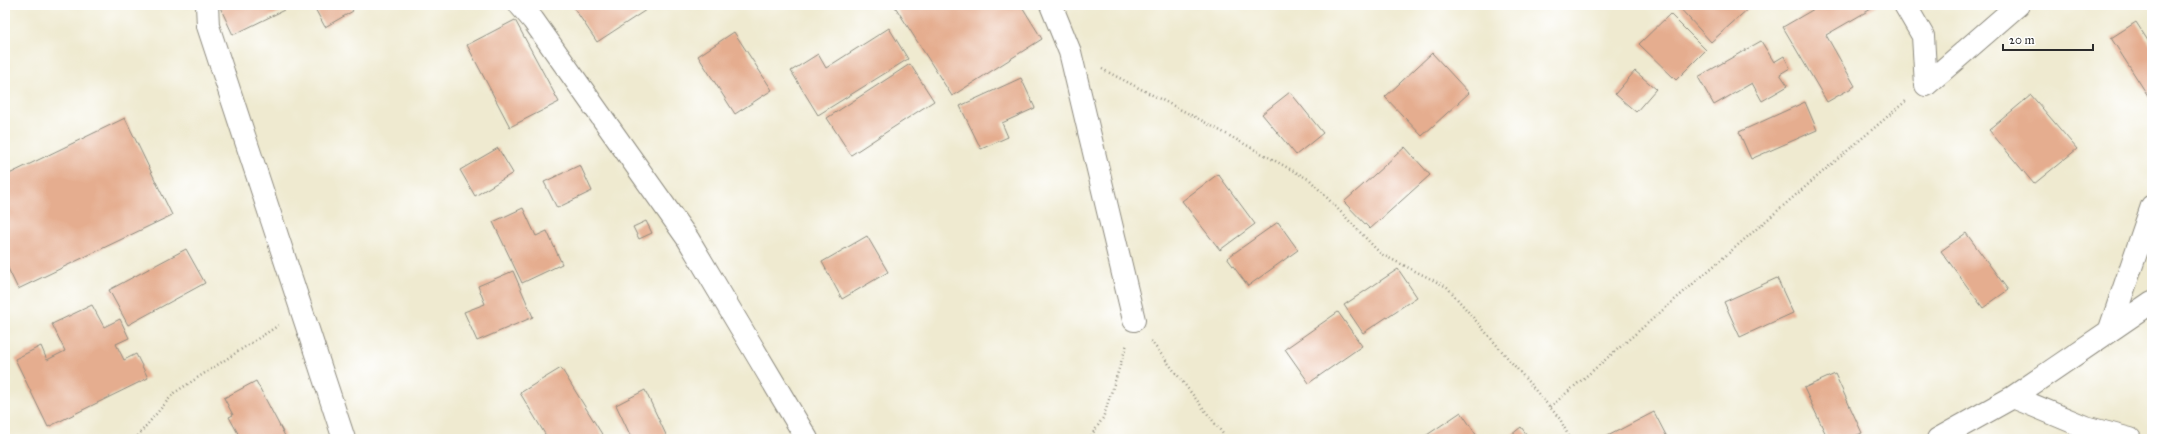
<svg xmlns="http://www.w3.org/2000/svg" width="2157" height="444" viewBox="0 0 2157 444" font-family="'IM FELL Great Primer',serif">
	<rect width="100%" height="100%" fill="#fff"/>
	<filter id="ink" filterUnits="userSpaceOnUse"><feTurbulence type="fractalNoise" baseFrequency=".025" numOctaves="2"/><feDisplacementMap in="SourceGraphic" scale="8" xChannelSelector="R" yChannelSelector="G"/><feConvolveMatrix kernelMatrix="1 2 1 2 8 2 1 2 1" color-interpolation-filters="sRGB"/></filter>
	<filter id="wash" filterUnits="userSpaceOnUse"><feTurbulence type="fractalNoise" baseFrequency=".012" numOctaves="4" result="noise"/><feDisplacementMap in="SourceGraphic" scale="16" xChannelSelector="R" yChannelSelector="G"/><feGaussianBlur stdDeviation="0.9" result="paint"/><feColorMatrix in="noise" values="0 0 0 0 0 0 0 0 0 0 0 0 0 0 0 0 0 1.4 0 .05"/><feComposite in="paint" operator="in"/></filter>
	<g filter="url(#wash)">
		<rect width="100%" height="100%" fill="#efead0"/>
		<g id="blocks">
			<!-- building -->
			<path fill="#e5ad8f" d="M219 5H282L284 10 233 35Z
				M313 5H349L353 11 325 27Z
				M572 5H647L649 8 597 42Z
				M894 5H1021L1042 39 952 96Z
				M1677 5H1748L1750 7 1711 42Z
				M1821 5H1878L1826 35 1855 86 1827 102 1783 27Z
				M1670 14 1706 50 1676 80 1639 44Z
				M515 20 559 102 510 127 467 45Z
				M2136 22 2152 47V102L2111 38Z
				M889 28 908 59 818 115 791 71 818 54 826 68Z
				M734 32 772 90 735 114 698 56Z
				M1761 41 1774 62 1784 56 1790 68 1780 74 1788 86 1762 101 1752 83 1714 105 1698 77Z
				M1432 53 1469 93 1422 136 1385 97Z
				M910 64 934 101 851 155 827 118Z
				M1635 71 1656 89 1636 112 1615 94Z
				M1021 78 1035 108 1002 123 1008 137 981 149 960 106Z
				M1290 92 1323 133 1296 155 1262 114Z
				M2031 95 2077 149 2034 184 1989 130Z
				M1805 102 1817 130 1751 159 1739 132Z
				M125 118 172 215 18 289 5 262V176Z
				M1405 147 1430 175 1370 229 1344 202Z
				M498 148 513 173 475 196 460 170Z
				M580 165 592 191 557 208 544 182Z
				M1218 174 1255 224 1220 250 1182 201Z
				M523 208 536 236 547 231 562 264 522 283 493 222Z
				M646 221 652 233 639 239 633 227Z
				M1278 222 1298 250 1248 286 1227 258Z
				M1966 233 2008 290 1983 308 1941 251Z
				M867 236 888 272 842 299 822 262Z
				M186 249 205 283 128 325 109 290Z
				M1398 269 1417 297 1363 333 1344 305Z
				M513 271 533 317 477 341 464 312 485 304 478 286Z
				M1777 278 1793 313 1740 337 1724 302Z
				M92 305 104 327 120 319 129 338 116 344 124 360 136 354 148 378 48 427 15 359 41 346 47 360 65 351 52 324Z
				M1338 312 1362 346 1309 383 1285 349Z
				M561 368 605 439H548L520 393Z
				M1835 374 1862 433 1848 439H1828L1804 388Z
				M256 381 285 436 278 439H241L229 417 233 415 224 398Z
				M645 390 668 439H632L616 405Z
				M1461 412 1479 439H1421Z
				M1654 412 1668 439H1602Z
				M1521 427 1530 439H1506Z"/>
		</g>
	</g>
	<g filter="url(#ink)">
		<use href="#blocks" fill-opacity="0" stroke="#8d8a7e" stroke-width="1"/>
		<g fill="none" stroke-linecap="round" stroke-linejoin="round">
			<!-- minor casing -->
			<g stroke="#8d8a7e" stroke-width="24">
				<path id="minor" d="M207 5 208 26 344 439
					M520 5 533 20 688 239 807 439
					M1051 5 1070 52 1134 320
					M1905 5 1923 36 1926 85
					M1926 85 2018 5
					M2110 329 2152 206
					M2013 397 2085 427 2130 439
					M1938 439 2013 397 2152 302"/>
			</g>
			<!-- path -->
			<path stroke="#8d8a7e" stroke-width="2.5" stroke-dasharray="1 3" stroke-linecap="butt" d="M1102 69 1197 118 1310 180 1381 254 1447 287 1560 419 1570 439
				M1151 341 1227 439
				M1550 407C1669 306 1786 202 1906 101
				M135 439 174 393 279 325
				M1089 439 1103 418 1127 344"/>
			<!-- minor -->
			<use href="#minor" stroke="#fff" stroke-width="22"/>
		</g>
	</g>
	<!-- margin -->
	<rect width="2157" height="444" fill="none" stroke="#fff" stroke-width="20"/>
	<!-- scale -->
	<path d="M2003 44v6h90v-6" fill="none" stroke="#2b2b2b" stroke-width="2"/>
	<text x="2009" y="44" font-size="12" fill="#2b2b2b" stroke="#ffffff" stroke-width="3" paint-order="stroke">20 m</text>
</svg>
